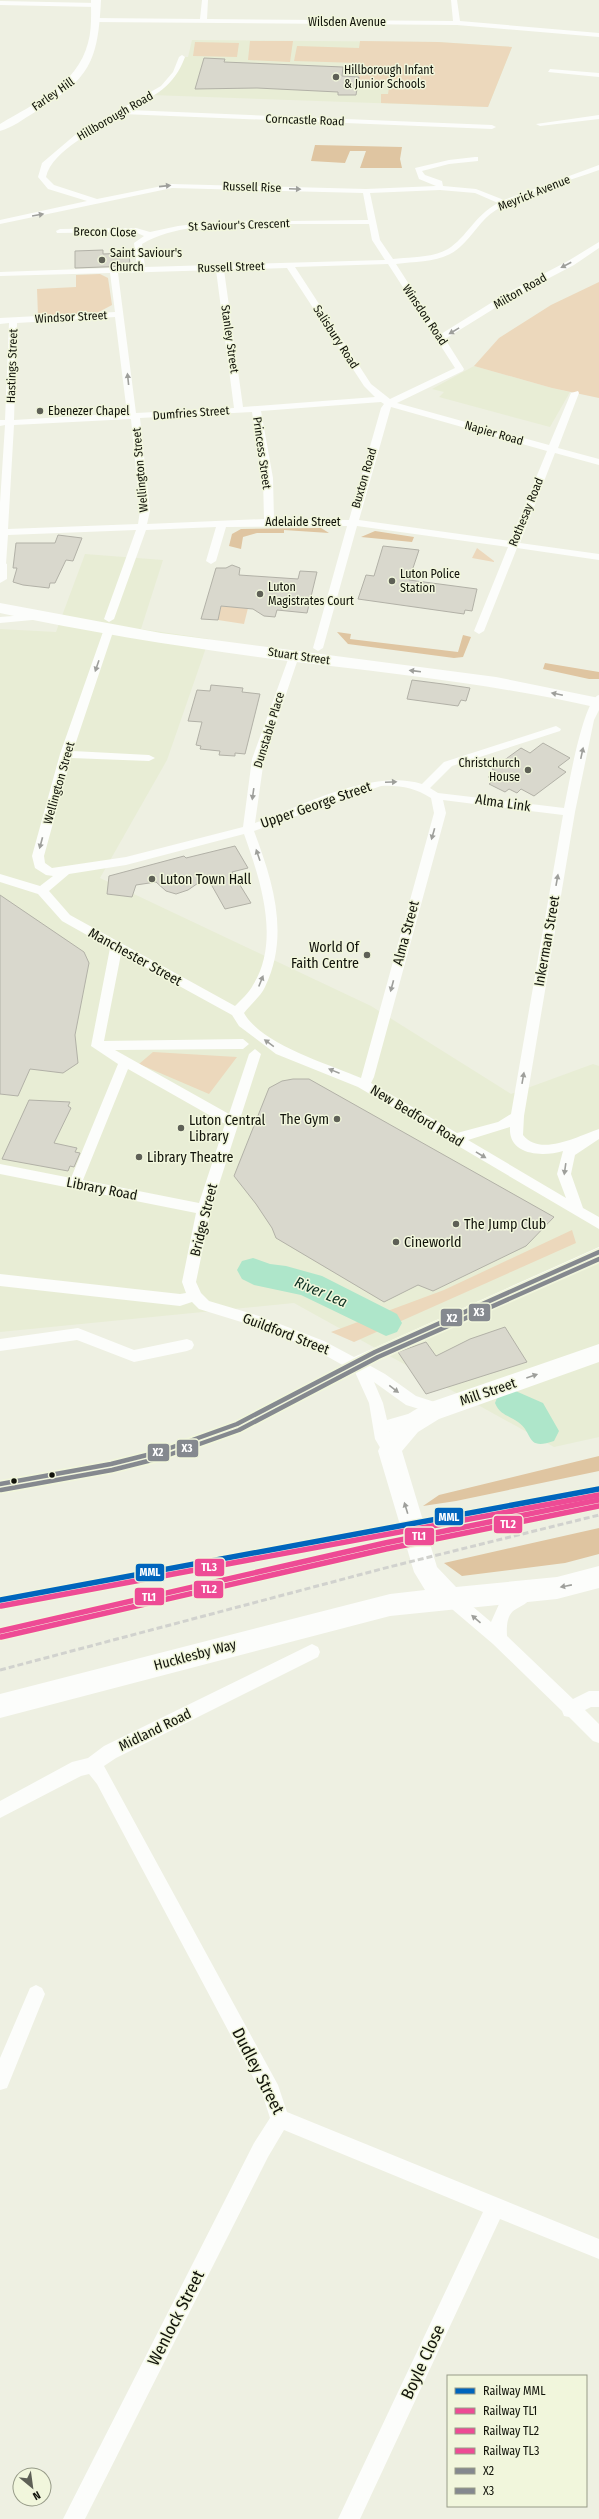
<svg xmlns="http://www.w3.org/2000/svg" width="599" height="2519" viewBox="0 0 599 2519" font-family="'Fira Sans Condensed',sans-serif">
	<rect width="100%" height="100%" fill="#eef0e2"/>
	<!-- built -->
	<path fill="#e8edd5" d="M192 40 438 42 512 47 488 107 151 95 169 81 182 57H188Z
		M474 366 552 388 570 392 550 427 439 397 444 392 432 389Z
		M85 554 163 560 141 629 209 639 167 760 100 878 371 1006 511 1094 593 1064 599 1066V1437L554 1447 294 1303 0 1332V629L56 632Z"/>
	<!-- green -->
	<path fill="#ecd8bc" d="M250 41H293L290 62 248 60Z
		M360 41 438 42 512 47 488 107 381 103V94H388L390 81 359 80V76L356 75 358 63 294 61 297 46 359 48Z
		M195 42 239 43 237 57 193 56Z
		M100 274 108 278 112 305 95 314 38 316 37 289 76 287V275Z
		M599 282V398L552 388 474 366 499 338 551 305Z
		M477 548 494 561V562L472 558Z
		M221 606 248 608 244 624 218 620Z
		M153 1052 237 1057 209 1094 139 1064Z
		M572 1230 576 1243 354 1342 331 1332 444 1290Z"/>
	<!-- forest -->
	<path fill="#dfc5a1" d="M315 145 402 147 400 159 402 168H360L366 151H350L345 163 311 161Z
		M321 528 329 533 284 530V533H257L243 537 241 549 229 546 232 534 241 529Z
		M375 531 414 537 412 542 361 537Z
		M337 632 351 634 350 639 458 652 463 635 471 637 463 657 454 658 348 644Z
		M545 663 599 672V679H589L543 669Z
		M599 1456V1471L456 1501 423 1506 439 1495Z
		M599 1528V1554L565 1563 462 1576 444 1563Z"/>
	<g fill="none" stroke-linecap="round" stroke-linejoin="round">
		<!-- river -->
		<path fill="#aee6ca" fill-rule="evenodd" d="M253 1258 270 1264 286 1266 322 1276 397 1314 402 1323 397 1332 386 1336 301 1295 254 1285 242 1279 237 1270 242 1261Z
			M511 1389 543 1403 559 1431 554 1441C525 1451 534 1433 518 1422 508 1415 500 1415 495 1403L499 1393Z"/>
	</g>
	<!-- building -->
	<path fill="#d9d8cd" stroke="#b2b1a7" d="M204 58 225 59 224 62 343 67 342 76 359 77 356 95H338V92L257 88 195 89Z
		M103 250V254L129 253 130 266 75 268V251Z
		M58 535 82 538 73 561 66 560 55 583H50L49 588 23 585 13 582 17 568H13L16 543H55Z
		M383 546 419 550 409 580 477 589 472 611 465 610 464 614 358 599 366 575 374 576Z
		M232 565 240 568 239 575 298 579 300 571 317 572 307 613 277 610 275 617 264 616 253 609 221 606 218 620 201 619 216 568H226Z
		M412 680 443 684 470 688 466 701 461 700 458 706 407 699Z
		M211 685 243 688 242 692 260 694 245 754 235 753V756L219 755 220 751 200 749 201 746 196 745 202 722 188 721 197 690 210 691Z
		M543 743 570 758 558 767 566 772 534 796 521 789 517 793 509 789 505 792 489 784 494 780 488 777 496 771 492 769 521 748 530 753Z
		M235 846 248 868 232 872 251 903 225 909 207 877 188 890 176 894 166 891 156 882 136 885 132 897 107 894 109 876 184 856 186 858Z
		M0 895 84 952 89 963 75 1035 78 1063 63 1073 30 1069 18 1096 0 1094Z
		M293 1079H309L554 1217 526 1246 433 1291 418 1285 384 1302 276 1238 272 1228 256 1204 234 1176 269 1088 282 1081Z
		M29 1100 70 1102 68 1106 71 1108 54 1143 77 1148 75 1152 80 1153 74 1167 70 1166 68 1171 2 1159Z
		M505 1327 527 1362 426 1394 398 1352 426 1342 436 1356 470 1339Z"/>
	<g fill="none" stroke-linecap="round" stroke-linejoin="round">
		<!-- street -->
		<path fill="#fcfdfb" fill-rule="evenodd" d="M202 0H208L207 19 453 21 451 0H457L460 21 599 33V37L457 25 94 22 91 20 94 18 200 19Z
			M0 1 96 3 99 5 96 7 0 5Z
			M182 55 185 57C174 87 155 95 129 110L492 125 496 127 492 129 122 114C99 128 52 150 46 177L54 185 97 199 172 184 366 189 436 186 419 179 415 168 449 160 475 157H478V161L449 164 422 171 425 175 442 181 443 186 476 189 504 200 599 165V170C565 182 528 192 496 210 481 219 473 236 460 247 443 263 417 261 396 264L441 334 507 293 568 261 599 242V248L574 265 513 297 445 339 464 369 463 371 397 403 549 445 571 393 578 391 579 393 558 448 599 459V465L555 453 520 543 599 554V560L517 548 484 631 479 634 474 631 508 547 357 526 323 648 318 651 313 648 347 526 226 527 216 561 211 564 206 561 216 527 146 530 114 619 109 622 104 619 136 530 8 535 6 564 0 567V503L5 425 0 426V420H5L9 323 0 324V318L115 312 110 273 0 276V272L137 267 134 243 144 236 135 232 57 233 56 231 60 229 136 228 150 232 178 226 211 222 368 220 363 193 172 188 0 224V220L87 201 48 189 38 177 42 163 75 135 161 86 173 72 179 57ZM440 190 475 193 498 203C474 216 467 237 448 249 432 258 411 257 393 259L380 240 370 193ZM286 224H369L372 240 385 260 145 267 142 244C180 221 242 225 286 224ZM388 264 455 368 390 399 371 384 295 267ZM287 268 364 386 375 397 243 407 224 270ZM216 270 234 408 136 413 118 273ZM115 317 127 413 14 420 17 323ZM381 402 384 404 381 408 349 520 274 519 273 478 261 411ZM391 407 547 451 510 541 359 520ZM252 412 263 478 264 519 147 524 150 511 140 418ZM131 419 140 511 138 524 8 529 14 425Z
			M550 69 599 73V77L548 72Z
			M599 115V119L540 126 536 124Z
			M39 614 43 615V619L0 623V617Z
			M109 626 114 629 73 751 149 755 155 758 149 761 71 758 44 856 45 863 52 868 126 857 243 827 252 759 290 654 294 653 299 656 264 759 255 823C301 806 373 768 422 784L444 762 556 726 561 729 560 731 452 766 430 788 438 793 564 808C568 790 583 699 599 695V710L594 720 575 812 524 1116 523 1135C540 1157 578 1136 599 1129V1139L575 1155 571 1174 583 1208 599 1217V1229L358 1087 276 1054 239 1026 232 1015 121 954 104 1041 243 1039 249 1044 243 1049 115 1050 229 1114 249 1054 255 1049 261 1054 211 1209 196 1282 201 1293 209 1301 259 1316 324 1341 354 1357 599 1247V1258L367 1364 385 1374 416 1396 444 1405 446 1409 444 1413 439 1415 406 1405 374 1382 383 1403 387 1420 415 1412 420 1414 422 1418 420 1422 389 1432 398 1451 395 1456 390 1457 385 1456 375 1439 369 1403 355 1372 314 1349 251 1325 199 1309 192 1302 180 1306 0 1286V1274L180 1294 186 1293 182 1282 196 1213 0 1174V1164L71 1178 118 1064 91 1046 110 948 62 921 38 894 0 882V874L40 886 53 876 46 875 35 868 32 856 60 754 104 629ZM381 786C400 785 415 788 431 798L434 813 361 1078C328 1064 261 1044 244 1013 250 1005 261 996 265 987 290 935 273 882 254 831ZM443 800 563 815 511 1114 498 1122 457 1133 371 1083 374 1077 446 813ZM244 834C260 879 281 940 253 985 249 993 241 1000 235 1006L70 915 49 891 69 874 126 865ZM128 1069 225 1124 199 1203 83 1180ZM510 1127C508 1156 543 1157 563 1151L557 1174 566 1198 468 1140Z
			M78 1328 134 1350 187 1339 192 1341 194 1345 192 1349 187 1351 134 1362 77 1340 0 1351V1339Z
			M524 1588 530 1590 532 1595C523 1614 505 1601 507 1636L573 1699 589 1691H599V1707H591L585 1710 599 1724V1743L593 1741 569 1717 564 1716 562 1711 493 1644 446 1604 444 1599 446 1594 452 1592 458 1594 491 1622 500 1602Z
			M312 1644 318 1647 320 1652 318 1657 116 1758 104 1766 278 2085 287 2112 599 2239V2259L500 2219 360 2519H338L483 2212 284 2130 268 2157 85 2519H63L254 2143 270 2118 263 2096 97 1784 89 1774 81 1776 0 1818V1801L72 1762 88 1758 104 1746Z
			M36 1985 42 1988 45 1994 7 2088 0 2090V2058L30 1988Z"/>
		<!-- secondary -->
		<path fill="#fcfdfb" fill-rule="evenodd" d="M91 0H101C98 62 90 79 35 112 25 118 12 128 0 131V124C35 103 77 85 88 43 92 29 91 14 91 0Z
			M0 560 7 564V579L0 583Z"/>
		<!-- highway -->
		<path fill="#fcfdfb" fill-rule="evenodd" d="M0 603 161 633 496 677 599 698V708C508 687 415 676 322 665 214 652 106 636 0 613Z
			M599 1344V1362L439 1419 418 1432 402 1451 437 1567 456 1587 557 1577 599 1566V1588L557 1599 390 1616 0 1718V1694L390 1594 425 1590 414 1572 378 1451C390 1426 405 1413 431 1402Z"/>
		<!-- rail -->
		<path stroke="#d1d2ce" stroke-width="3" stroke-dasharray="6 3" stroke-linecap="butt" d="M0 1670 389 1567 599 1515"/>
		<!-- bus-1 casing -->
		<g stroke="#f1f6dc" stroke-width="8">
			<path id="bus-1" d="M0 1484 111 1464 159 1452 237 1424 375 1352 599 1252"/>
		</g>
		<!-- bus-2 casing -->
		<g stroke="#f1f6dc" stroke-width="8">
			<path id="bus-2" d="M1 1490 112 1470 160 1458 239 1430 378 1357 599 1259"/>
		</g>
		<!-- bus-1 -->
		<use href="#bus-1" stroke="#85898f" stroke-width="4.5"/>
		<!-- bus-2 -->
		<use href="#bus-2" stroke="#85898f" stroke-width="4.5"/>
		<!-- rail-1 casing -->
		<g stroke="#f1f6dc" stroke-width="8">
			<path id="rail-1" d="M0 1600 599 1489"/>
		</g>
		<!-- rail-2 casing -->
		<g stroke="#f1f6dc" stroke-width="8">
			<path id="rail-2" d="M0 1631 385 1543 599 1500"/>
		</g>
		<!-- rail-3 casing -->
		<g stroke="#f1f6dc" stroke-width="8">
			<path id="rail-3" d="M1 1637 386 1549 599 1506"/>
		</g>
		<!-- rail-4 casing -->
		<g stroke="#f1f6dc" stroke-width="8">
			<path id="rail-4" d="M1 1606 599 1495"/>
		</g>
		<!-- rail-1 -->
		<use href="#rail-1" stroke="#0065bd" stroke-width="5.5"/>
		<!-- rail-2 -->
		<use href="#rail-2" stroke="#ee4b95" stroke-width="5.5"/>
		<!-- rail-3 -->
		<use href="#rail-3" stroke="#ee4b95" stroke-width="5.5"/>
		<!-- rail-4 -->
		<use href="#rail-4" stroke="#ee4b95" stroke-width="5.5"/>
	</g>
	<!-- one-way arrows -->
	<defs><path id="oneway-solid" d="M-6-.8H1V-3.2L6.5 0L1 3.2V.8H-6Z"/></defs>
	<g fill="#9e9f9b">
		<use href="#oneway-solid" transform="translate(165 186) rotate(-6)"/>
		<use href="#oneway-solid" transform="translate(295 189) rotate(2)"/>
		<use href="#oneway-solid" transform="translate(38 215) rotate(-10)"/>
		<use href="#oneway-solid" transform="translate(566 265) rotate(152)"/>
		<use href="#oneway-solid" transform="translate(454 331) rotate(149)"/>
		<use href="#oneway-solid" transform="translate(128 379) rotate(-96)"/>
		<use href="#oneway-solid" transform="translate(97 666) rotate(109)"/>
		<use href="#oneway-solid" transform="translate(415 671) rotate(-173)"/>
		<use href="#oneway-solid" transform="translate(557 694) rotate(-168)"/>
		<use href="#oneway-solid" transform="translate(582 753) rotate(-78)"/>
		<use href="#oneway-solid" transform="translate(391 782) rotate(-3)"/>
		<use href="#oneway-solid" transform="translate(253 794) rotate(98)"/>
		<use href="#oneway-solid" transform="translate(433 834) rotate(106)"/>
		<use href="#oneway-solid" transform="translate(41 843) rotate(105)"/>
		<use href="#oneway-solid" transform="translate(258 855) rotate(-109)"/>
		<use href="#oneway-solid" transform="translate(557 880) rotate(-80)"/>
		<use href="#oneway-solid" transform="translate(261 981) rotate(-68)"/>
		<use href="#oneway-solid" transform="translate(392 986) rotate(105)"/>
		<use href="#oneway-solid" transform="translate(269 1043) rotate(-144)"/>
		<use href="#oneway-solid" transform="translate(334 1071) rotate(-158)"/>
		<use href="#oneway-solid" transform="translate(523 1078) rotate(-80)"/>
		<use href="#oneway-solid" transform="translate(481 1155) rotate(31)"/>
		<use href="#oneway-solid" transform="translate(565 1169) rotate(98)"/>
		<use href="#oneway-solid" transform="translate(532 1376) rotate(-19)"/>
		<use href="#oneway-solid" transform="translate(394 1389) rotate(38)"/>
		<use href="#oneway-solid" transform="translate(406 1508) rotate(-107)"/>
		<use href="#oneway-solid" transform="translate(566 1586) rotate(169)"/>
		<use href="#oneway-solid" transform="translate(476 1619) rotate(-139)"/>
	</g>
	<!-- markers -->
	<g fill="#5e6056" stroke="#f1f6dc" stroke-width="1.5">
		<circle cx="336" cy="77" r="4"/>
		<circle cx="102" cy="260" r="4"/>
		<circle cx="40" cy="411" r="4"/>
		<circle cx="392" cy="581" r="4"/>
		<circle cx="260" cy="594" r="4"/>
		<circle cx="528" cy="770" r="4"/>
		<circle cx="152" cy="879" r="4"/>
		<circle cx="367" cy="955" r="4"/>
		<circle cx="337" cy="1119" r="4"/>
		<circle cx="181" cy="1128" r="4"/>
		<circle cx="139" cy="1157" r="4"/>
		<circle cx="456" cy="1224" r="4"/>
		<circle cx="396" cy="1242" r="4"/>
	</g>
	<g fill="#11130a" stroke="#f1f6dc" stroke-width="1.5">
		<circle cx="52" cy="1475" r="3.5"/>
		<circle cx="14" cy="1481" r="3.5"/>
	</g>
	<g text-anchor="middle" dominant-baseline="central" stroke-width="3" stroke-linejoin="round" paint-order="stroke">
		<!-- far-street labels -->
		<g font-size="12" fill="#11130a" stroke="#f1f6dc">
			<text x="347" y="22">Wilsden Avenue</text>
			<text transform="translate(53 94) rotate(-35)">Farley Hill</text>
			<text transform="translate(115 116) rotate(-30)">Hillborough Road</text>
			<text transform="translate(305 120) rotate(2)">Corncastle Road</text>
			<text transform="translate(252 187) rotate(2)">Russell Rise</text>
			<text transform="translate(534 193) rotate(-22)">Meyrick Avenue</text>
			<text transform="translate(239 225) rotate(-2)">St Saviour's Crescent</text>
			<text transform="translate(105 232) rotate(1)">Brecon Close</text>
			<text transform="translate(231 267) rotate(-2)">Russell Street</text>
			<text transform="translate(520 291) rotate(-30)">Milton Road</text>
			<text transform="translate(425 315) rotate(56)">Winsdon Road</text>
			<text transform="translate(71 317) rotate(-3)">Windsor Street</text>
			<text transform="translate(336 337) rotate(57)">Salisbury Road</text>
			<text transform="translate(230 339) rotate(82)">Stanley Street</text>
			<text transform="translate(12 366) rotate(-88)">Hastings Street</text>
			<text transform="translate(191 413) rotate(-4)">Dumfries Street</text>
			<text transform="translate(494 433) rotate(16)">Napier Road</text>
			<text transform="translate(262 453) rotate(82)">Princess Street</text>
			<text transform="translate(140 470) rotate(-95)">Wellington Street</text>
			<text transform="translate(364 478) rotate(-74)">Buxton Road</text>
			<text transform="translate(526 512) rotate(-68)">Rothesay Road</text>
			<text x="303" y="522">Adelaide Street</text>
			<text transform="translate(299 656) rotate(8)">Stuart Street</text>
			<text transform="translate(269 730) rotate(-73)">Dunstable Place</text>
			<text transform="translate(59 783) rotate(-74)">Wellington Street</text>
		</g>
		<!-- far-poi labels -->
		<g font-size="12" fill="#11130a" stroke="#f1f6dc" text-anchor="start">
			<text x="344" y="70">Hillborough Infant<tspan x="344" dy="14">&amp; Junior Schools</tspan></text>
			<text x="110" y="253">Saint Saviour's<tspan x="110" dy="14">Church</tspan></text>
			<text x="48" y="411">Ebenezer Chapel</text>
			<text x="400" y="574">Luton Police<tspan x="400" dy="14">Station</tspan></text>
			<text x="268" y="587">Luton<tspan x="268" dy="14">Magistrates Court</tspan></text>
			<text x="520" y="763" text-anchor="end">Christchurch<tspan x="520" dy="14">House</tspan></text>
		</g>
		<!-- street labels -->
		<g font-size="14" fill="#11130a" stroke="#f1f6dc">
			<text transform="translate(503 803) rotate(8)">Alma Link</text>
			<text transform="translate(316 805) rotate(-19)">Upper George Street</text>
			<text transform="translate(406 933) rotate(-75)">Alma Street</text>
			<text transform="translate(547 941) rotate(-80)">Inkerman Street</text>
			<text transform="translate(135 957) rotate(29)">Manchester Street</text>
			<text transform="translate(417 1116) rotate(31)">New Bedford Road</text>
			<text transform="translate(102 1189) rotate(11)">Library Road</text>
			<text transform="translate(204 1220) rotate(-76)">Bridge Street</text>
			<text transform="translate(286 1334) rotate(21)">Guildford Street</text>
			<text transform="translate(488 1392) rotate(-19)">Mill Street</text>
			<text transform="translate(195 1655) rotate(-15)">Hucklesby Way</text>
			<text transform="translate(155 1730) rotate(-26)">Midland Road</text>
		</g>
		<!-- poi labels -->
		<g font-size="14" fill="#11130a" stroke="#f1f6dc" text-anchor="start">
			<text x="160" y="879">Luton Town Hall</text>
			<text x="359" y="947" text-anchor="end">World Of<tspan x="359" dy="16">Faith Centre</tspan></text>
			<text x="329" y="1119" text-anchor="end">The Gym</text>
			<text x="189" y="1120">Luton Central<tspan x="189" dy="16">Library</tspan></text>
			<text x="147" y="1157">Library Theatre</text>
			<text x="464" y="1224">The Jump Club</text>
			<text x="404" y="1242">Cineworld</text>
		</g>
		<!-- water labels -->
		<g font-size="15" font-style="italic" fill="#0e3224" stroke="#f1f6dc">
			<text transform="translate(321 1292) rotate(23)">River Lea</text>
		</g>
		<!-- near-street labels -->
		<g font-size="17" fill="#11130a" stroke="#f1f6dc">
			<text transform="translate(258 2071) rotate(63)">Dudley Street</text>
			<text transform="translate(176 2318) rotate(-63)">Wenlock Street</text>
			<text transform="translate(423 2362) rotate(-65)">Boyle Close</text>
		</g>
	</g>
	<g stroke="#f1f6dc" stroke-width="1.5">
		<rect x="468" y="1303" width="23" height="19" rx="4" fill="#85898f"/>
		<rect x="440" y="1308" width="23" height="19" rx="4" fill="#85898f"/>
		<rect x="176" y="1439" width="23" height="19" rx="4" fill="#85898f"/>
		<rect x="147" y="1443" width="23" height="19" rx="4" fill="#85898f"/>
		<rect x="434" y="1507" width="30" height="19" rx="4" fill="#0065bd"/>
		<rect x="493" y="1515" width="30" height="19" rx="4" fill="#ee4b95"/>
		<rect x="404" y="1527" width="31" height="19" rx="4" fill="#ee4b95"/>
		<rect x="194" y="1558" width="31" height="19" rx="4" fill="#ee4b95"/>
		<rect x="135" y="1563" width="30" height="19" rx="4" fill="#0065bd"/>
		<rect x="193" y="1580" width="31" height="19" rx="4" fill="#ee4b95"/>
		<rect x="134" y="1587" width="31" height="19" rx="4" fill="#ee4b95"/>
	</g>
	<g font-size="11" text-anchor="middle" font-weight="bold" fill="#fff">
		<text x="479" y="1316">X3</text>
		<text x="452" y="1322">X2</text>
		<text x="187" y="1452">X3</text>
		<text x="158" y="1456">X2</text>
		<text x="449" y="1521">MML</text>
		<text x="508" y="1528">TL2</text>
		<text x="419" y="1540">TL1</text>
		<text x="209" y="1571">TL3</text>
		<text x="150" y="1576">MML</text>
		<text x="209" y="1593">TL2</text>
		<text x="149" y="1601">TL1</text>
	</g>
	<!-- legend -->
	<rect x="447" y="2375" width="140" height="132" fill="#f1f6dc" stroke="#979b88"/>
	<rect x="455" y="2388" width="20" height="6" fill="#0065bd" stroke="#979b88"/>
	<text x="483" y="2395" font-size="12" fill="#11130a">Railway MML</text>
	<rect x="455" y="2408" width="20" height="6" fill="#ee4b95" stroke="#979b88"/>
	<text x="483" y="2415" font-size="12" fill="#11130a">Railway TL1</text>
	<rect x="455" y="2428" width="20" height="6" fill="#ee4b95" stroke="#979b88"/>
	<text x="483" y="2435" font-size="12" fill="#11130a">Railway TL2</text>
	<rect x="455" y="2448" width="20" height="6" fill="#ee4b95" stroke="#979b88"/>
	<text x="483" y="2455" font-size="12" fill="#11130a">Railway TL3</text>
	<rect x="455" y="2468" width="20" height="6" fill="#85898f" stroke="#979b88"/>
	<text x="483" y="2475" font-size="12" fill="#11130a">X2</text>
	<rect x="455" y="2488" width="20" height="6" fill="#85898f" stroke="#979b88"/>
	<text x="483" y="2495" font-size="12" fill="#11130a">X3</text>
	<!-- north arrow -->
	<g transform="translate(32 2487) rotate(151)"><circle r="19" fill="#f1f6dc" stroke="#979b88"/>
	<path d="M0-3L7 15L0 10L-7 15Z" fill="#5e6056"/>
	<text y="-6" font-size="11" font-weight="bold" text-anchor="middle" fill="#11130a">N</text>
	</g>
</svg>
